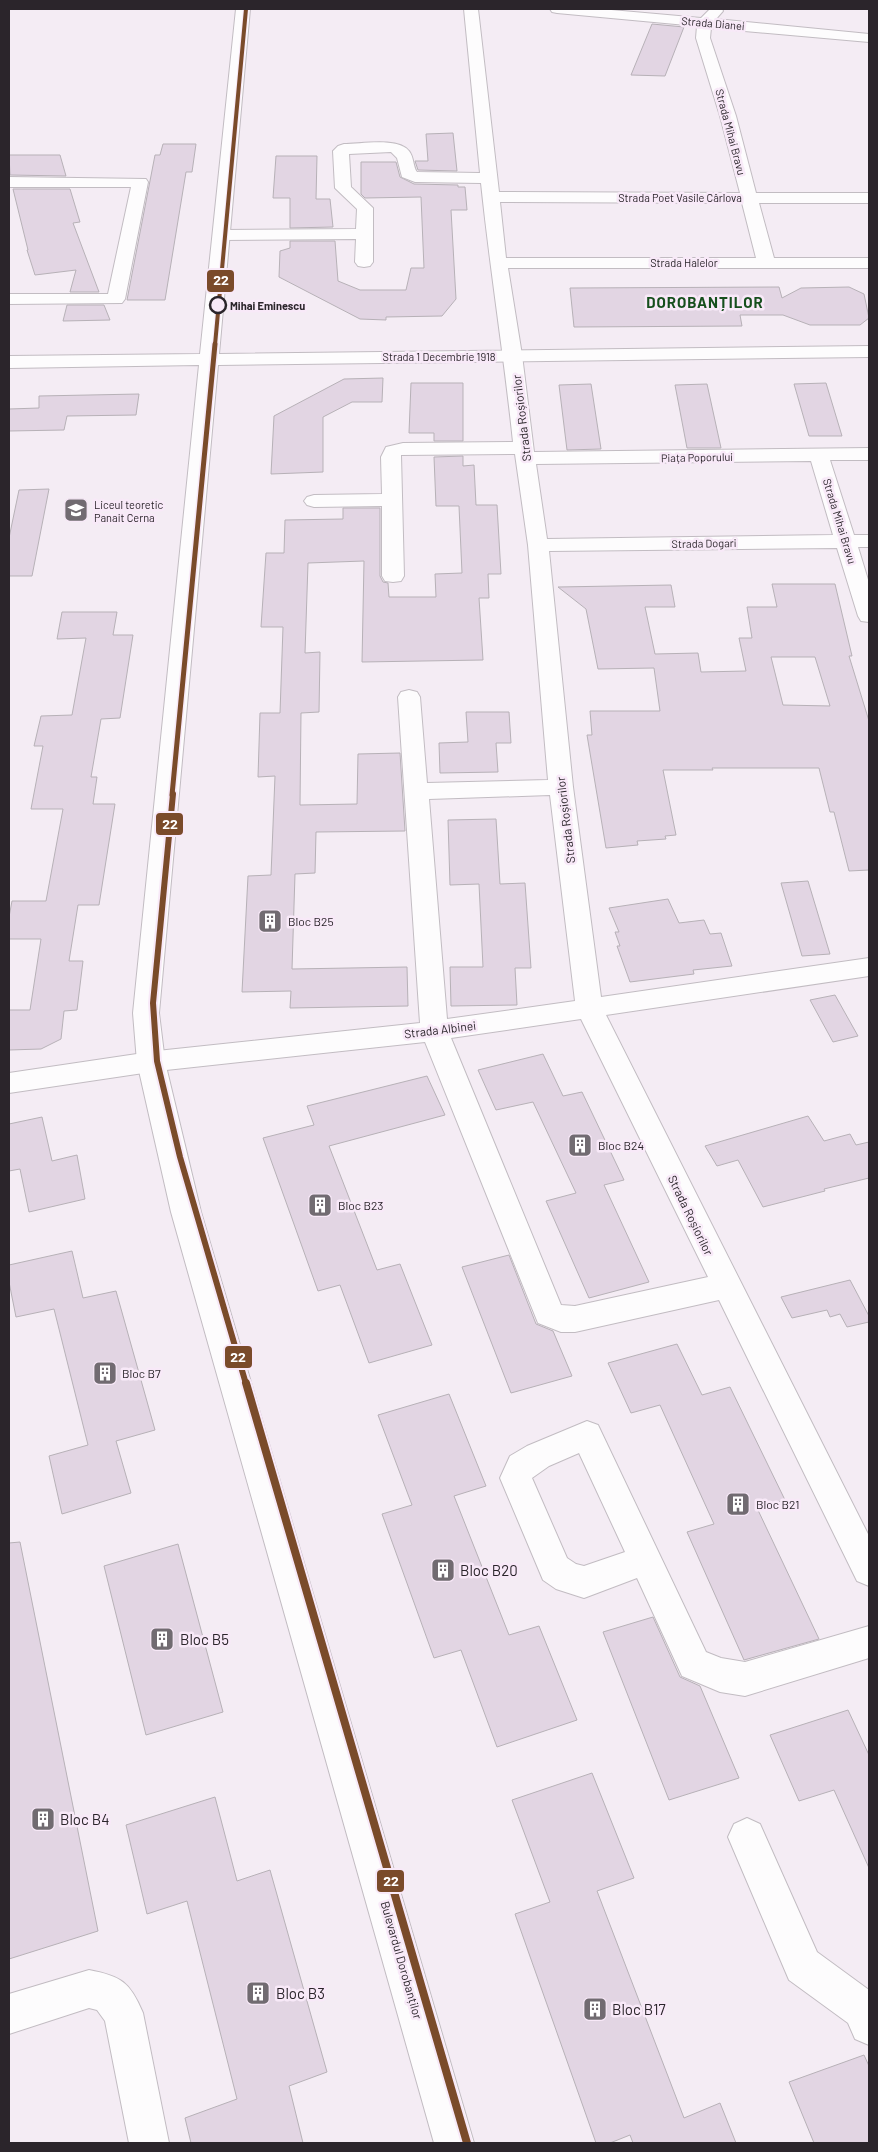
<svg xmlns="http://www.w3.org/2000/svg" width="878" height="2152" viewBox="0 0 878 2152" font-family="Barlow,sans-serif">
	<rect width="100%" height="100%" fill="#f4ecf4"/>
	<!-- building -->
	<path fill="#e2d5e3" stroke="#b7b1b7" fill-rule="evenodd" d="M652 24 684 27 665 76 631 75Z
		M453 133 457 171 418 170 415 161H428L426 134Z
		M163 144H196L192 172H186L165 300H127L155 155H160Z
		M9 155H60L66 176 10 175Z
		M276 156H317L316 199H330L333 227 290 228V198H273Z
		M361 162H396L400 177 414 184 458 185V187H465L467 210H451L456 299 442 316 386 317V320L360 319 279 277 280 251 290 248V241H335L338 281 360 290H406L411 268H424L421 197 365 198 361 194Z
		M13 189H70L80 222 73 223 99 292H70L76 270 35 275 27 250H28Z
		M779 287 782 298 801 288 849 287 864 294 869 318 860 325H810L783 315H740L742 326 574 327 570 288Z
		M67 305H104L110 320 63 321Z
		M383 378 382 402H352L323 417V472L271 474 274 416 344 379Z
		M411 383H463V441H434V433H409Z
		M826 383 842 436H809L794 384Z
		M591 384 601 449 567 450 559 385Z
		M707 384 721 448H687L675 385Z
		M139 394 136 415 67 416 64 430 9 431V409L39 408V396Z
		M463 456V466L474 465 476 505H497L501 574H488L489 598H479L483 660 362 662 364 561 308 563 305 653 320 652 319 712 301 713 300 805 357 804 358 754 400 753 405 831 316 832 315 873 295 874 292 969 407 967 408 1006 290 1008 291 991 242 992 248 876 271 875 275 776 258 777 260 713H280L283 627H261L266 553H284L285 520 343 519V508H380V576L383 582 388 583 389 597H436L435 574 462 573 459 506H436L434 457Z
		M49 489 32 576H9V538L19 490Z
		M772 584H835L852 656H849L869 721V870L849 871 834 812H830L819 768H712L713 770H663L676 835 665 836 666 839 637 841 638 845 606 848 587 735H592L590 711H660L654 668 598 669 586 609 558 587 671 585 675 607H645L655 654 698 653 701 672 746 671 739 638H752L747 607H777ZM771 657H815L830 706 783 705Z
		M62 612H117L113 635H133L120 718 101 719 91 777H97L93 804H115L99 905H78L69 961H83L77 1010 64 1011 61 1039 41 1049 9 1050V1010H30L41 939H9V917L12 901H46L63 809H31L43 746H34L41 716 72 715 86 638 57 639Z
		M466 712H509L511 743H496L498 772 440 773 439 743 468 742Z
		M496 819 500 884 525 883 531 968H515L517 1005 451 1006 450 967H483L479 884 450 885 448 820Z
		M808 881 830 954 802 956 781 883Z
		M668 899 679 923 704 920 710 934 721 933 732 966 693 970 694 974 630 982 617 946H620L615 932H619L609 908Z
		M835 995 858 1036 833 1042 810 1000Z
		M543 1054 563 1096 582 1092 624 1180 604 1185 649 1282 589 1298 546 1201 576 1193 533 1102 496 1110 478 1070Z
		M427 1076 445 1115 329 1146 377 1270 400 1264 432 1345 369 1363 340 1285 318 1291 263 1138 314 1125 307 1106Z
		M808 1116 824 1141 850 1134 856 1145 869 1142V1178L824 1189 825 1191 763 1207 738 1160 717 1166 705 1146Z
		M42 1117 52 1161 77 1155 85 1199 29 1212 20 1169 9 1171V1124Z
		M72 1251 83 1298 116 1291 155 1430 116 1441 131 1493 62 1514 49 1456 88 1445 54 1309 16 1317 9 1282V1265Z
		M509 1255 536 1324 553 1331 572 1376 511 1393 462 1267Z
		M850 1280 869 1316V1322L847 1327 840 1314 830 1317 827 1310 792 1318 781 1297Z
		M677 1344 702 1395 730 1387 785 1500 757 1508 819 1639 744 1660 687 1532 714 1524 660 1405 631 1413 608 1363Z
		M449 1394 486 1486 454 1496 509 1635 539 1626 577 1720 497 1747 461 1650 434 1658 382 1514 412 1505 378 1415Z
		M20 1542 98 1931 9 1959V1543Z
		M178 1544 223 1712 146 1735 104 1566Z
		M653 1617 680 1677 700 1686 739 1778 669 1800 603 1632Z
		M848 1710 869 1755V1868L834 1790 799 1801 770 1735Z
		M592 1773 634 1878 597 1891 684 2118 720 2103 736 2143H633L630 2135 610 2143H596L515 1914 550 1902 512 1800Z
		M215 1797 237 1881 270 1870 327 2072 289 2086 303 2143H191L185 2118 237 2099 187 1901 147 1914 126 1825Z
		M864 2055 869 2066V2143H814L789 2082Z"/>
	<g fill="none" stroke-linecap="round" stroke-linejoin="round">
		<!-- minor casing -->
		<g stroke="#c2bcc2" stroke-width="2">
			<path id="minor" d="M464 9H478L499 192 740 193 720 116 696 38 697 26 557 13 552 12 550 9H600L701 18 710 9H722L723 11 716 19 869 34V42L711 28 710 38 736 116 756 193H869V203H759L774 258H869V268H508L522 355 534 452 869 448V460H830L854 535H869V547H858L869 583V622L861 621 858 616 837 548 549 551 573 787 601 997 869 958V976L606 1015 869 1536V1586L857 1581 719 1300 575 1332H561L538 1323 425 1042 157 1071 9 1093V1073L157 1051 420 1023 398 697 401 692 409 690 417 692 420 697 427 783 548 780 528 545 515 454 401 455 404 576 401 581 393 582 385 581 382 576V506L314 507 307 505 304 501 307 497 314 495 382 494 381 457 386 447 403 443 513 442C504 355 490 270 481 183L415 182 402 177 397 158 391 152 349 154 351 187 373 208V262L370 266 364 267 358 266 355 262 356 239 222 240 216 239 214 235 216 231 222 230 356 229 357 209 335 188 333 151 338 146 344 144C361 144 398 137 409 151 414 157 413 167 417 172L480 173ZM500 202 742 203 756 258H506ZM811 461 833 535 547 539 536 464ZM550 795 575 1001 447 1019 429 799ZM581 1019 708 1277 575 1306 561 1305 451 1038Z
				M9 177 146 179 148 182 125 299 122 303 9 304V294H108L131 187H9Z
				M587 1421 598 1425 706 1652 721 1658 745 1662 869 1626V1658L745 1696 720 1692 682 1676 637 1578 584 1598 556 1589 543 1580 500 1478 510 1456 527 1446ZM579 1453 625 1552 584 1566 576 1564 567 1558 532 1478 549 1466Z
				M747 1818 760 1824 817 1952 869 1990V2045L855 2039 848 2023 789 1980 728 1837 734 1824Z
				M89 1970C121 1976 130 1982 143 2013L169 2143H129L105 2021 97 2010 89 2008 9 2034V1994Z"/>
		</g>
		<!-- major casing -->
		<g stroke="#c2bcc2" stroke-width="2">
			<path id="major" d="M236 9H250L219 354 869 346V357L218 365 159 1013 165 1062 201 1212 474 2143H434L171 1212 137 1062 133 1013 199 365 9 368V356L200 354Z"/>
		</g>
		<!-- minor -->
		<use href="#minor" fill="#fdfcfd" fill-rule="evenodd"/>
		<!-- major -->
		<use href="#major" fill="#fdfcfd" fill-rule="evenodd"/>
		<!-- tram-1-far3 casing -->
		<g stroke="#f8e9f8" stroke-width="6">
			<path id="tram-1-far3" d="M215 345 246 9"/>
		</g>
		<!-- tram-1-far2 casing -->
		<g stroke="#f8e9f8" stroke-width="8">
			<path id="tram-1-far2" d="M172 795 215 344"/>
		</g>
		<!-- tram-1-far1 casing -->
		<g stroke="#f8e9f8" stroke-width="10">
			<path id="tram-1-far1" d="M173 794 153 1003 157 1061 180 1157 246 1384"/>
		</g>
		<!-- tram-1 casing -->
		<g stroke="#f8e9f8" stroke-width="12">
			<path id="tram-1" d="M246 1383 467 2143"/>
		</g>
		<!-- tram-1-far3 -->
		<use href="#tram-1-far3" stroke="#7a4b2a" stroke-width="4"/>
		<!-- tram-1-far2 -->
		<use href="#tram-1-far2" stroke="#7a4b2a" stroke-width="5"/>
		<!-- tram-1-far1 -->
		<use href="#tram-1-far1" stroke="#7a4b2a" stroke-width="6"/>
		<!-- tram-1 -->
		<use href="#tram-1" stroke="#7a4b2a" stroke-width="8"/>
	</g>
	<!-- icons -->
	<defs>
		<g id="university-square" transform="scale(1.25)"><rect x="-9" y="-9" width="18" height="18" rx="4" fill="#716b71" stroke="#f8e9f8"/><path d="M0-5L7-2L0 1L-7-2ZM-4 1L0 2.5L4 1V4Q0 6-4 4Z" fill="#fff"/></g>
		<g id="building-square" transform="scale(1.25)"><rect x="-9" y="-9" width="18" height="18" rx="4" fill="#716b71" stroke="#f8e9f8"/><path d="M-4-6H4V6H1V3H-1V6H-4ZM-2.5-4.3h1.7v1.8h-1.7ZM.8-4.3h1.7v1.8H.8ZM-2.5-1h1.7V.8h-1.7ZM.8-1h1.7V.8H.8Z" fill="#fff"/></g>
	</defs>
	<g fill-rule="evenodd">
		<use href="#university-square" x="76" y="510"/>
		<use href="#building-square" x="270" y="921"/>
		<use href="#building-square" x="580" y="1145"/>
		<use href="#building-square" x="320" y="1205"/>
		<use href="#building-square" x="105" y="1373"/>
		<use href="#building-square" x="738" y="1504"/>
		<use href="#building-square" x="443" y="1570"/>
		<use href="#building-square" x="162" y="1639"/>
		<use href="#building-square" x="43" y="1819"/>
		<use href="#building-square" x="258" y="1993"/>
		<use href="#building-square" x="595" y="2009"/>
	</g>
	<!-- markers -->
	<circle fill="#f8e9f8" stroke="#2b252b" stroke-width="2.5" cx="218" cy="305" r="8"/>
	<g text-anchor="middle" dominant-baseline="central" stroke-width="5" stroke-linejoin="round" paint-order="stroke">
		<!-- far-street labels -->
		<g font-size="11" fill="#2b252b" stroke="#f8e9f8">
			<text transform="translate(713 23) rotate(5)">Strada Dianei</text>
			<text transform="translate(731 132) rotate(75)">Strada Mihai Bravu</text>
			<text x="680" y="197">Strada Poet Vasile Cârlova</text>
			<text x="684" y="262">Strada Halelor</text>
			<text x="439" y="356">Strada 1 Decembrie 1918</text>
			<text transform="translate(697 457) rotate(-1)">Piața Poporului</text>
			<text transform="translate(840 521) rotate(73)">Strada Mihai Bravu</text>
			<text transform="translate(704 543) rotate(-1)">Strada Dogari</text>
		</g>
		<!-- far-stop labels -->
		<g font-size="11" font-weight="bold" fill="#2b252b" stroke="#f8e9f8" text-anchor="start">
			<text x="230" y="305">Mihai Eminescu</text>
		</g>
		<!-- far-poi labels -->
		<g font-size="11" fill="#2b252b" stroke="#f8e9f8" text-anchor="start">
			<text x="94" y="504">Liceul teoretic<tspan x="94" dy="13">Panait Cerna</tspan></text>
		</g>
		<!-- street labels -->
		<g font-size="12" fill="#2b252b" stroke="#f8e9f8">
			<text transform="translate(521 418) rotate(-97)">Strada Roșiorilor</text>
			<text transform="translate(565 820) rotate(-97)">Strada Roșiorilor</text>
			<text transform="translate(440 1029) rotate(-7)">Strada Albinei</text>
			<text transform="translate(691 1215) rotate(64)">Strada Roșiorilor</text>
			<text transform="translate(402 1960) rotate(74)">Bulevardul Dorobanților</text>
		</g>
		<!-- poi labels -->
		<g font-size="12" fill="#2b252b" stroke="#f8e9f8" text-anchor="start">
			<text x="288" y="921">Bloc B25</text>
			<text x="598" y="1145">Bloc B24</text>
			<text x="338" y="1205">Bloc B23</text>
			<text x="122" y="1373">Bloc B7</text>
			<text x="756" y="1504">Bloc B21</text>
		</g>
		<!-- far-district labels -->
		<g font-size="15" font-weight="bold" letter-spacing="1" fill="#164f1d" stroke="#f8e9f8">
			<text x="705" y="302">DOROBANȚILOR</text>
		</g>
		<!-- near-poi labels -->
		<g font-size="15" fill="#2b252b" stroke="#f8e9f8" text-anchor="start">
			<text x="460" y="1570">Bloc B20</text>
			<text x="180" y="1639">Bloc B5</text>
			<text x="60" y="1819">Bloc B4</text>
			<text x="276" y="1993">Bloc B3</text>
			<text x="612" y="2009">Bloc B17</text>
		</g>
	</g>
	<g stroke="#f8e9f8" stroke-width="2">
		<rect x="206" y="269" width="29" height="24" rx="5" fill="#7a4b2a"/>
		<rect x="155" y="812" width="29" height="24" rx="5" fill="#7a4b2a"/>
		<rect x="224" y="1345" width="29" height="24" rx="5" fill="#7a4b2a"/>
		<rect x="376" y="1869" width="29" height="24" rx="5" fill="#7a4b2a"/>
	</g>
	<g font-size="14" text-anchor="middle" font-weight="bold" fill="#fff">
		<text x="221" y="285">22</text>
		<text x="170" y="829">22</text>
		<text x="238" y="1362">22</text>
		<text x="391" y="1886">22</text>
	</g>
	<!-- border -->
	<rect width="878" height="2152" fill="none" stroke="#2b252b" stroke-width="20"/>
</svg>
